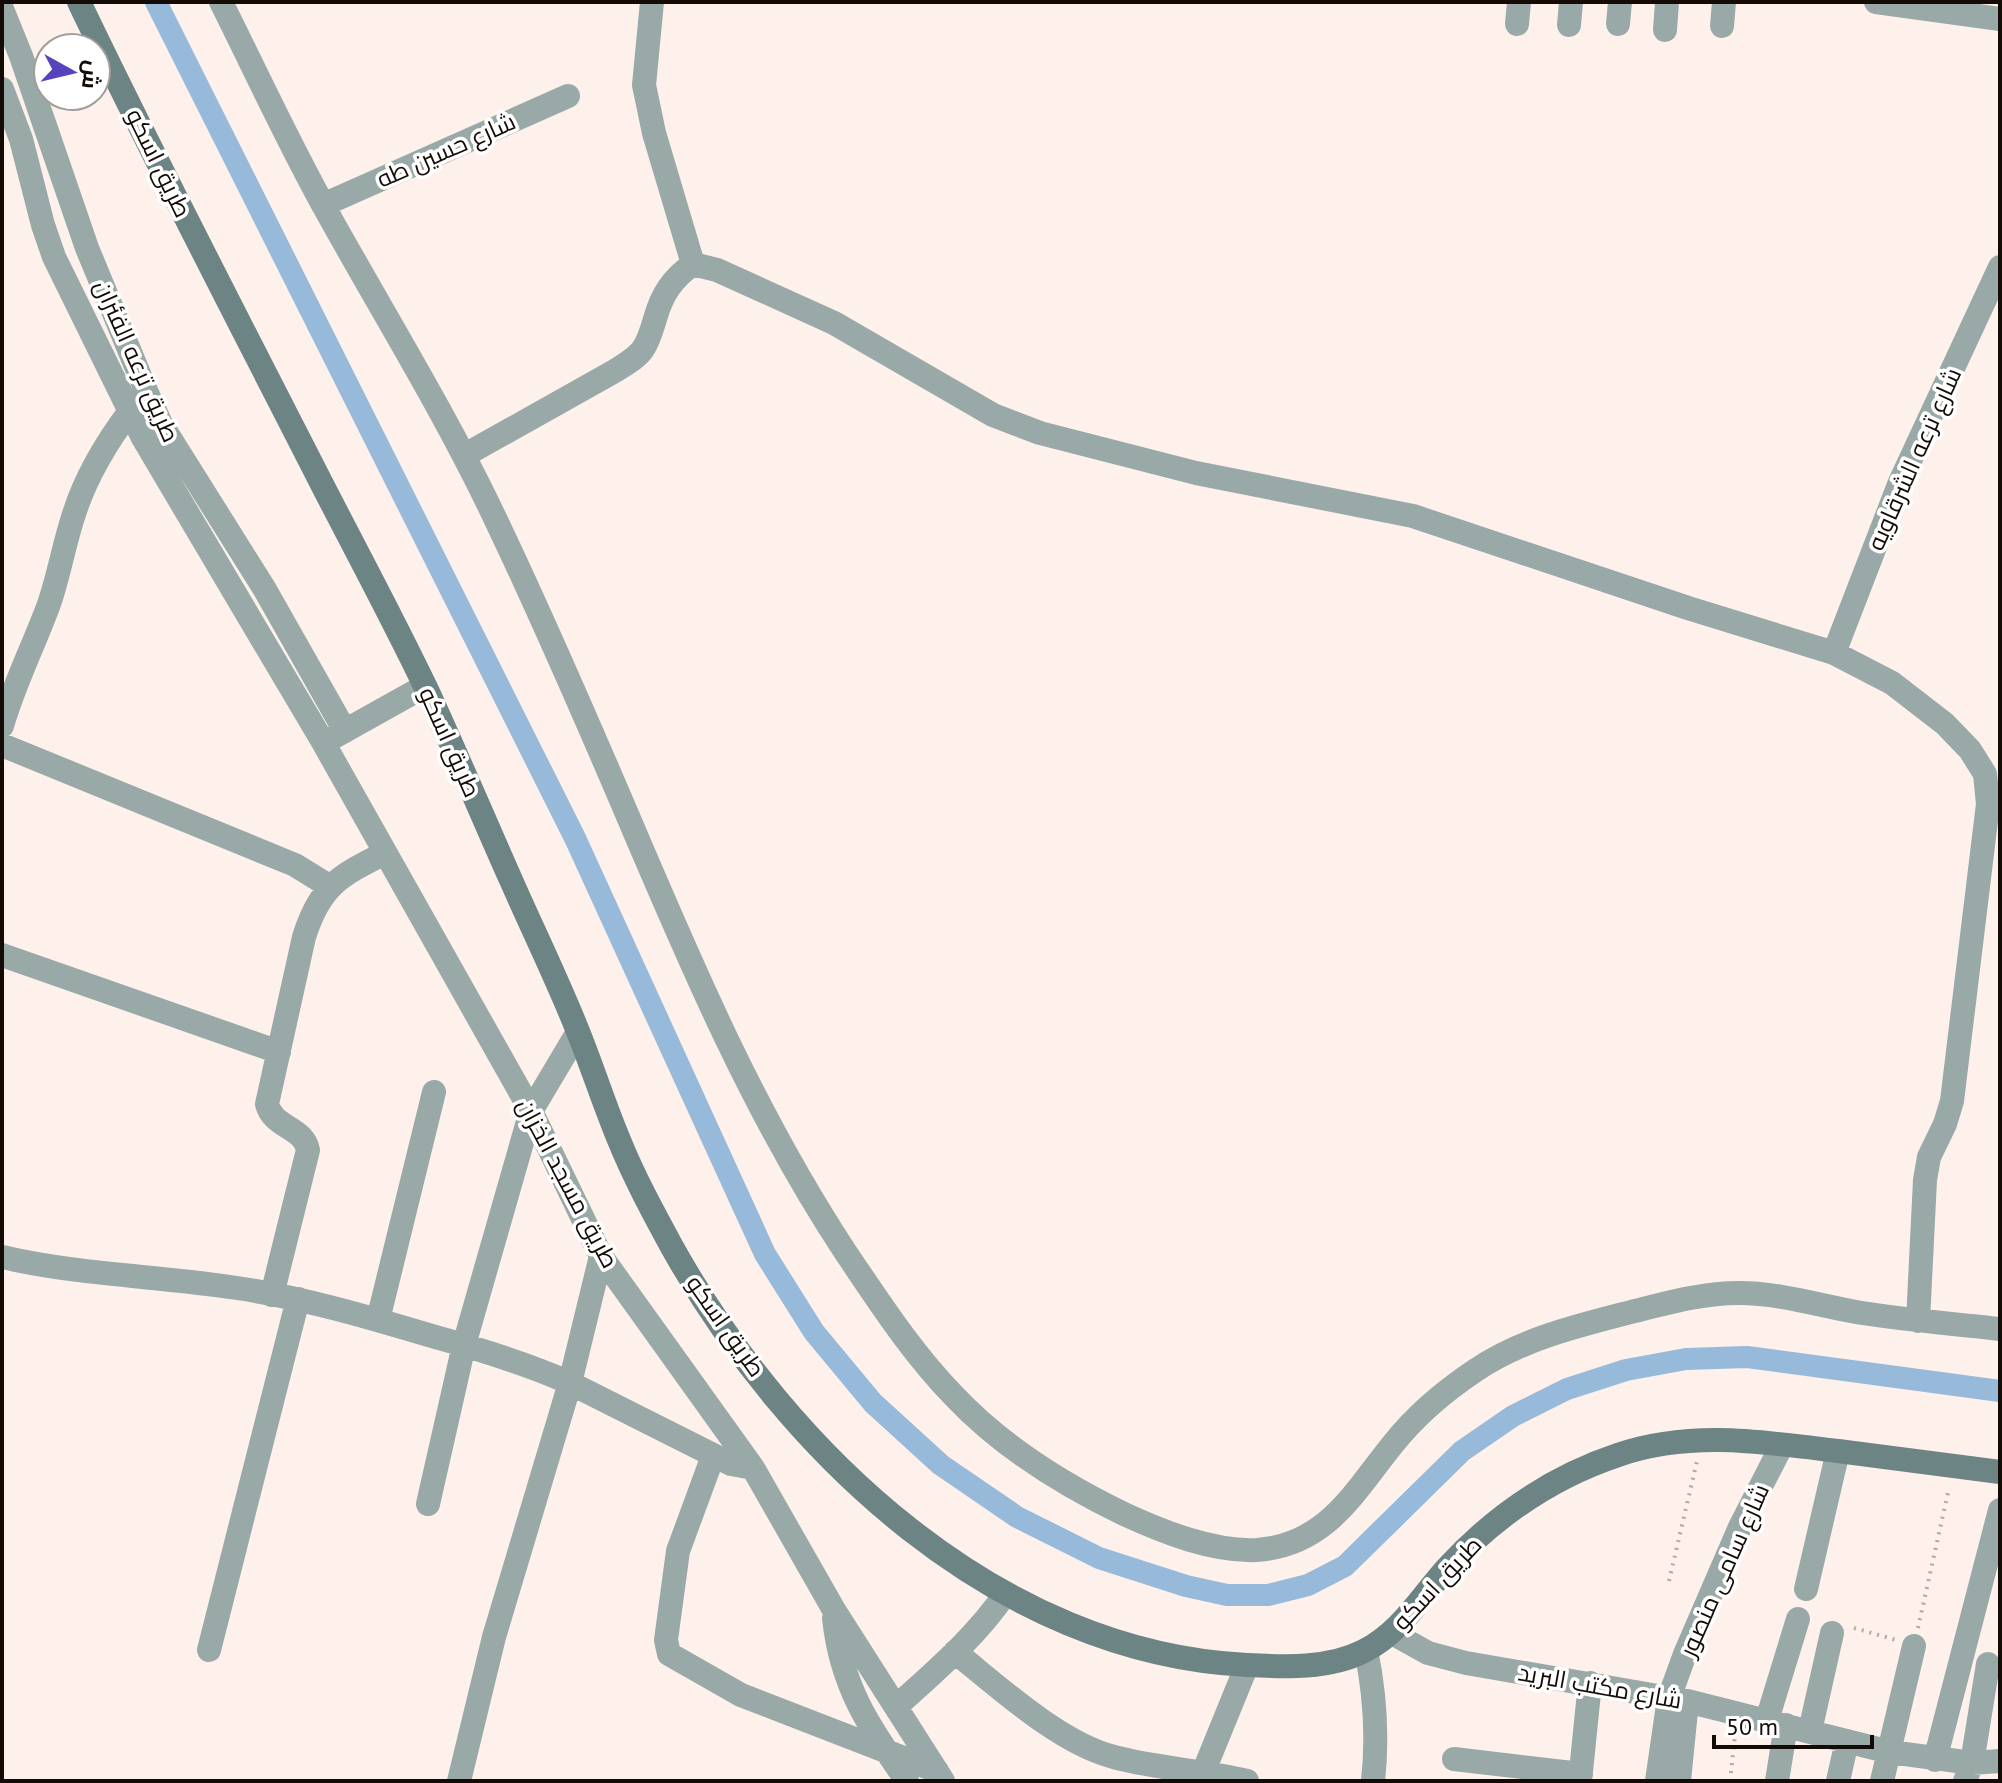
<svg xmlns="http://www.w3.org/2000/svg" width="2002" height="1783" viewBox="0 0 2002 1783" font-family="'PT Sans',Cairo,sans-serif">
	<rect width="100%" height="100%" fill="#fef1ec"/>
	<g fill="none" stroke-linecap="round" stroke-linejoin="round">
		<!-- canal -->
		<path stroke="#97bada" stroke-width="22" d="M156 2 575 838 765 1254 814 1332 873 1403 941 1465 1017 1517 1099 1558 1186 1586 1227 1595H1268L1308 1585 1345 1566 1462 1451 1513 1416 1567 1389 1626 1370 1686 1359 1747 1357 2000 1391"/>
		<!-- path -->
		<path stroke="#b4a8a3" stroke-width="4" stroke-dasharray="2 6" stroke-linecap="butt" d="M1669 1581 1697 1461
			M1854 1628 1896 1640
			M1918 1628 1949 1488
			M1730 1781 1735 1736"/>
		<!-- street -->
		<path stroke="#99a9a8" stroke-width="24" d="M221 2C256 72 289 144 327 212 383 313 444 411 494 516 540 612 582 709 624 807 689 960 754 1114 846 1253 880 1303 912 1353 954 1396 1002 1447 1062 1484 1124 1514 1163 1532 1213 1552 1257 1550 1327 1545 1354 1492 1393 1444 1416 1415 1446 1390 1476 1370 1522 1339 1577 1326 1631 1312 1667 1303 1702 1293 1739 1293 1781 1293 1821 1306 1862 1313 1908 1320 1954 1324 2000 1329
			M652 2 644 85 654 133 693 264
			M1876 2 2000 19
			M2 9 21 56 87 248 147 393 161 424 264 588 345 731
			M1517 24 1519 2
			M1618 24 1620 2
			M1569 25 1571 2
			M1722 26 1724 2
			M1665 30 1667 2
			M2 89 21 139 43 225 54 257 143 438 323 742 531 1111 601 1256 753 1468 834 1610 943 1781
			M323 205 568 96
			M465 455 613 372C624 365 636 359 643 349 649 340 652 329 655 319 662 294 672 279 693 264L717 270 834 323 993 415 1040 433 1196 473 1413 516 1688 608 1834 653 1892 683 1945 724 1970 750 1985 774 1988 804 1952 1101 1945 1124 1929 1157 1925 1180 1918 1321
			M1834 653 1900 482 2000 267
			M2 726C14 684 34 645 49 604 59 575 64 544 74 514 86 476 106 443 130 411
			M332 738 425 686
			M2 745 295 865 329 886
			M2 955 279 1052
			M2 1257C79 1275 159 1276 237 1288 304 1298 368 1317 432 1336 479 1349 526 1363 570 1383L601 1256
			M272 1295 308 1150C304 1127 273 1128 267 1104L304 937C320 886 339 876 385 853
			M378 1320 434 1092
			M713 1456 678 1551 666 1640 669 1654 741 1695 937 1771
			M428 1504 464 1345 531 1111 578 1032
			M1806 1589 1838 1451
			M834 1618C841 1686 869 1727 907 1781
			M1392 1633 1428 1653 1466 1663 1687 1701 1890 1752 1972 1763 2000 1761
			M209 1650 298 1299
			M1366 1650C1375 1694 1378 1736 1373 1781
			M955 1652C999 1687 1059 1743 1114 1757 1158 1769 1203 1770 1247 1781
			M896 1707C934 1672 976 1637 1005 1594
			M1767 1720 1798 1619
			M1810 1731 1832 1633
			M1454 1759 1581 1774
			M1935 1760 2000 1510
			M1203 1773 1247 1665
			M459 1781 494 1637 570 1383 731 1464 753 1468
			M1580 1781 1590 1683
			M1657 1781 1669 1698 1685 1654 1740 1527 1782 1445
			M1679 1781 1687 1701
			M1777 1781 1786 1725
			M1838 1781 1847 1741
			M1882 1781 1914 1646
			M1965 1781 1972 1763 1988 1664"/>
		<!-- secondary -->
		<path stroke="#6d8484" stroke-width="24" d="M79 2C158 167 243 329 326 492 360 558 395 623 427 690 456 753 483 817 511 880 533 930 557 979 577 1029 592 1066 604 1104 619 1140 634 1177 653 1212 672 1247 788 1455 999 1653 1247 1665 1285 1667 1329 1669 1364 1651 1401 1632 1420 1598 1447 1568 1494 1517 1552 1477 1618 1455 1691 1430 1764 1442 1838 1451 1892 1458 1946 1465 2000 1472"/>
	</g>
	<g text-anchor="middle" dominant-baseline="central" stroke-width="7" stroke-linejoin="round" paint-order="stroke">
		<!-- street labels -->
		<g font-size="24" fill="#140a06" stroke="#fff">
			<text transform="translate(446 150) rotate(-24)">شارع حسين طه</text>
			<text transform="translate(159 163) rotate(64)">طريق اسكو</text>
			<text transform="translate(137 361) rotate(66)">طريق ترعه الفئران</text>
			<text transform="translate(1914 459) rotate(-66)">شارع ترعه الشرقاويه</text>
			<text transform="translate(450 742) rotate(66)">طريق اسكو</text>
			<text transform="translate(568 1183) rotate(62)">طريق مسجد الخزان</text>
			<text transform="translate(726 1326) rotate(55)">طريق اسكو</text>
			<text transform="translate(1724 1570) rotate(-66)">شارع سامى منصور</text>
			<text transform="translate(1437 1583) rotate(-47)">طريق اسكو</text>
			<text transform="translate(1600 1686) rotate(10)">شارع مكتب البريد</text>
		</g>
	</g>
	<!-- border -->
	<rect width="2002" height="1783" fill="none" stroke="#140a06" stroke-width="8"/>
	<!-- north arrow -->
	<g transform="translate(72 72) rotate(98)"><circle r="38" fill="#ffffff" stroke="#a19d9b" stroke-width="2"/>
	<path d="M0-6L14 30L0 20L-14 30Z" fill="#5744bc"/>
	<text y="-12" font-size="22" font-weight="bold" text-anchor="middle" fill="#140a06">ش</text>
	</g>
	<!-- scale -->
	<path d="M1714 1735v12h158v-12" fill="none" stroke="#140a06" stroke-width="4"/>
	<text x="1726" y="1735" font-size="24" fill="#140a06" stroke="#ffffff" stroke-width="6" paint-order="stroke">50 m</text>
</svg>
